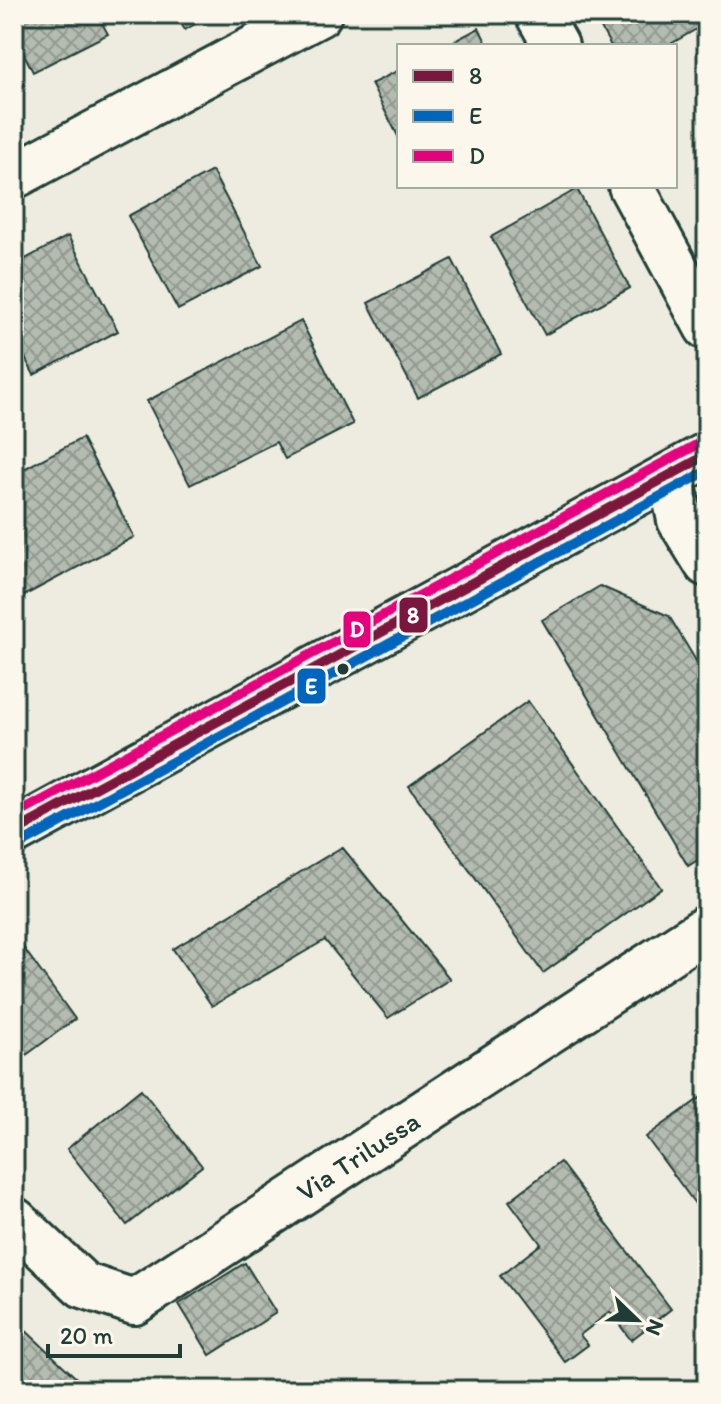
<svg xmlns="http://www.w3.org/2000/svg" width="721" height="1404" viewBox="0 0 721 1404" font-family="Itim,sans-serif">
	<defs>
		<pattern id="building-cross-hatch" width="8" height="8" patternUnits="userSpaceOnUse" patternTransform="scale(2)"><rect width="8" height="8" fill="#b4bbb0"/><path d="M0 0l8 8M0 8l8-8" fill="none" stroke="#929990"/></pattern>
	</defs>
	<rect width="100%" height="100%" fill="#eeece1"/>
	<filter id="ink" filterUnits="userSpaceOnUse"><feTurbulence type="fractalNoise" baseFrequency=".0125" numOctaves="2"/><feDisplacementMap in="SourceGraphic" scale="16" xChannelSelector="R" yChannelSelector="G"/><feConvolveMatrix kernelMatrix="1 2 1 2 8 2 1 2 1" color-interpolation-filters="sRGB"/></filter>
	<g filter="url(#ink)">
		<!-- building -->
		<path fill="url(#building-cross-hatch)" stroke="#1f3d34" stroke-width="2" d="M14 14H97L108 34 33 72 14 34Z
			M175 14H212L185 30Z
			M593 14H701L707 23 667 46H611Z
			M479 28 488 46H445Z
			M399 70V138L371 84Z
			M212 171 262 266 178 310 128 216Z
			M577 189 630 288 545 335 491 237Z
			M68 236 118 331 34 375 14 337V265Z
			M452 259 501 354 418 398 368 303Z
			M301 321 353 424 285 459 276 442 190 485 147 401Z
			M82 438 134 537 14 601V474Z
			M600 586 669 616 707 679V854L688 866 542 620Z
			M528 701 661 888 543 973 409 786Z
			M342 847 450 979 388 1018 325 940 212 1006 173 949Z
			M20 943 75 1019 14 1064V947Z
			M141 1089 202 1166 127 1225 67 1149Z
			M707 1093V1220L646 1137Z
			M560 1162 671 1309 631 1340 610 1312 580 1335 588 1345 565 1362 500 1276 541 1244 509 1201Z
			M245 1263 276 1313 210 1355 179 1304Z
			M22 1327 89 1390H14V1336Z"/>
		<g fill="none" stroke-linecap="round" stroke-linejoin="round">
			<!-- minor casing -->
			<g stroke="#1f3d34" stroke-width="50">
				<g id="minor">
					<path d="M538 14 556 46"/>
					<path d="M14 176 319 14"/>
					<path d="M631 186 707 327"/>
					<path d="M671 476 680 520 707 564"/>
					<path id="s1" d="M14 1220 83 1285 134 1302 707 928"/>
				</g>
			</g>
			<!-- secondary casing -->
			<g stroke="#1f3d34" stroke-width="50">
				<path id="secondary" d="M14 832 707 455"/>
			</g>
			<!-- minor -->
			<use href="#minor" stroke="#fbf7ec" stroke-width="44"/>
			<!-- secondary -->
			<use href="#secondary" stroke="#fbf7ec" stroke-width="44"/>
			<!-- bus-1 casing -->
			<g stroke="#fbf7ec" stroke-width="16">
				<path id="bus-1" d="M14 832 707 455"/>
			</g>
			<!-- bus-2 casing -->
			<g stroke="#fbf7ec" stroke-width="16">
				<path id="bus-2" d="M21 844 707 471"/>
			</g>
			<!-- bus-3 casing -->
			<g stroke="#fbf7ec" stroke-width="16">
				<path id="bus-3" d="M14 816 700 443"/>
			</g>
			<!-- bus-1 -->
			<use href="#bus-1" stroke="#7b163e" stroke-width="10"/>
			<!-- bus-2 -->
			<use href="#bus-2" stroke="#0065bd" stroke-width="10"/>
			<!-- bus-3 -->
			<use href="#bus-3" stroke="#e5007d" stroke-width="10"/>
		</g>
	</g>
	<!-- markers -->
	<circle fill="#1f3d34" stroke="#fbf7ec" stroke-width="3" cx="343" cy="669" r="7"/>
	<g text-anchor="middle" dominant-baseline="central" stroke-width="7" stroke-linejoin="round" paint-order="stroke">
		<!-- street labels -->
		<g font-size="28" fill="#1f3d34" stroke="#fbf7ec">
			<text stroke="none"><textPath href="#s1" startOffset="416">Via Trilussa</textPath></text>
		</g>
	</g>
	<g stroke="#fbf7ec" stroke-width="3">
		<rect x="398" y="596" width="31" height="38" rx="8" fill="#7b163e"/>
		<rect x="342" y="610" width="30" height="39" rx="8" fill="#e5007d"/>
		<rect x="296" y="667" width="31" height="38" rx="8" fill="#0065bd"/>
	</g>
	<g font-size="22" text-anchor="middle" font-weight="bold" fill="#fff">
		<text x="413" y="623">8</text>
		<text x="357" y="637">D</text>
		<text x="311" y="694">E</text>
	</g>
	<!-- margin -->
	<rect width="721" height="1404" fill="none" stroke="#fbf7ec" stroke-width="48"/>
	<rect x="24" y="24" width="673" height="1356" fill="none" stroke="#1f3d34" stroke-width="3" filter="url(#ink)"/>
	<!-- legend -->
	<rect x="397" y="44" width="280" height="144" fill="#fbf7ec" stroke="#a3ada2" stroke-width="2"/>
	<rect x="413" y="70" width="40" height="12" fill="#7b163e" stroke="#a3ada2" stroke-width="2"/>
	<text x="469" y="84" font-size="24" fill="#1f3d34">8</text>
	<rect x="413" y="110" width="40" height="12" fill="#0065bd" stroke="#a3ada2" stroke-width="2"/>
	<text x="469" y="124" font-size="24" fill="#1f3d34">E</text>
	<rect x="413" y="150" width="40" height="12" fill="#e5007d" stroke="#a3ada2" stroke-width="2"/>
	<text x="469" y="164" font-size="24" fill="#1f3d34">D</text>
	<!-- north arrow -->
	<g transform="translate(637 1320) rotate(113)" stroke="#fbf7ec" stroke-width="6" paint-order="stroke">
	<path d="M0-6L14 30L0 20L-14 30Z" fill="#1f3d34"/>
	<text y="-12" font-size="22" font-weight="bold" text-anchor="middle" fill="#1f3d34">N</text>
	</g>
	<!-- scale -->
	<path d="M48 1344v12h132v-12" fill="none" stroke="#1f3d34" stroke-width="4"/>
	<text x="60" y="1344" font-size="24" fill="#1f3d34" stroke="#fbf7ec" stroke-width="6" paint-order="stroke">20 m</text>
</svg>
